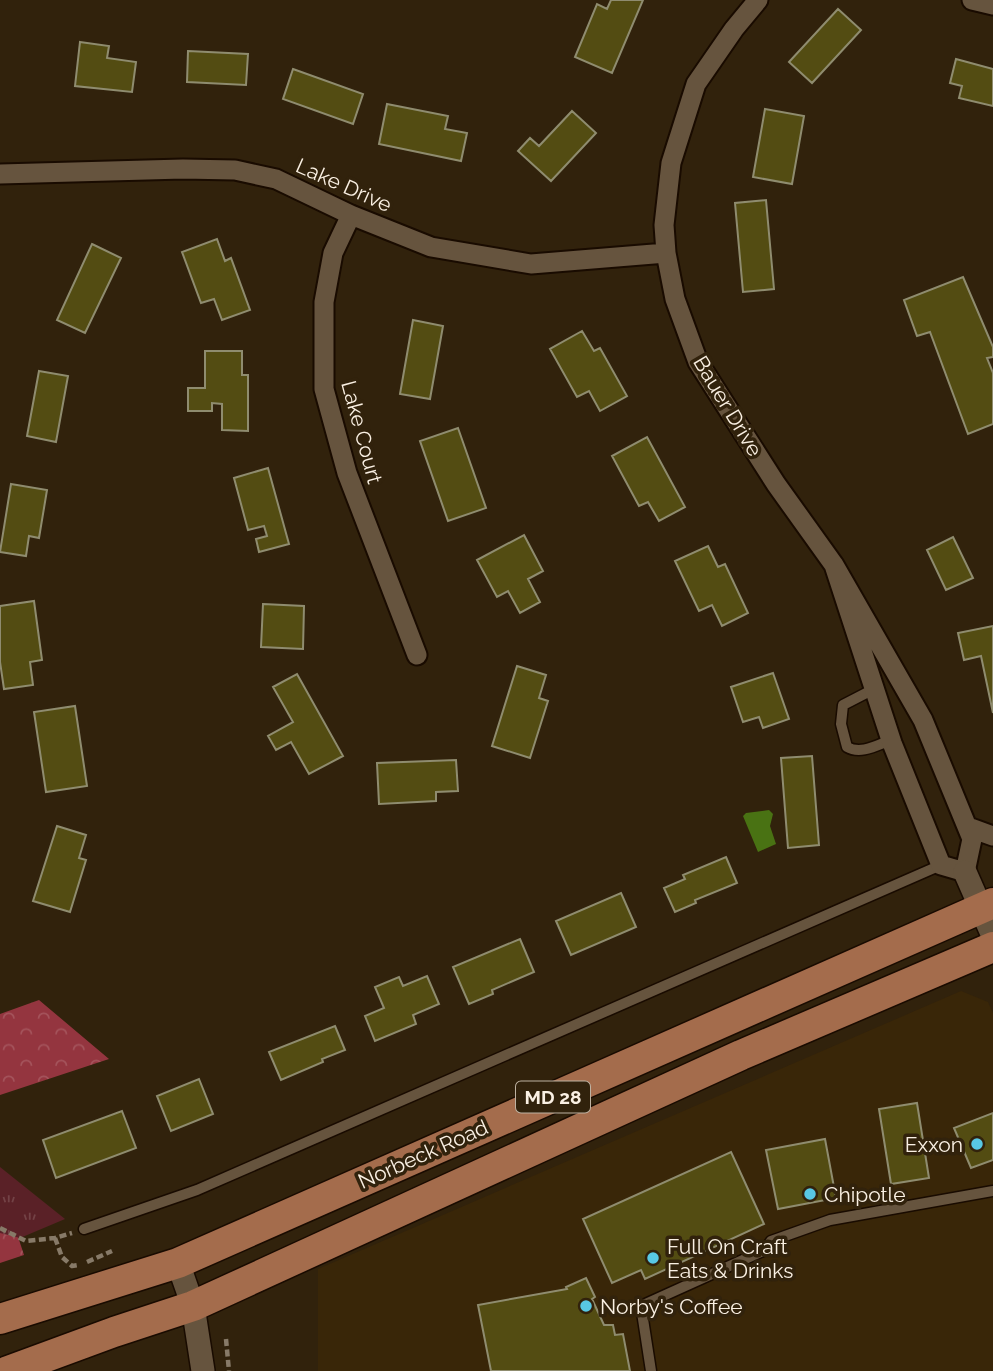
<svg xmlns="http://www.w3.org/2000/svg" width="993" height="1371" viewBox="0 0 993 1371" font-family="Raleway,sans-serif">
	<defs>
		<pattern id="forest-crowns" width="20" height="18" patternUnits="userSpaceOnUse" patternTransform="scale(1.75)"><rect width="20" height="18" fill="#94353f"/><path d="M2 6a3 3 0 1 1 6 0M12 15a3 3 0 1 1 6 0" fill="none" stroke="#a4535b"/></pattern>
		<pattern id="park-tufts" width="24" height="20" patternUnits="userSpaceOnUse" patternTransform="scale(1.75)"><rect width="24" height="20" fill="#5a2127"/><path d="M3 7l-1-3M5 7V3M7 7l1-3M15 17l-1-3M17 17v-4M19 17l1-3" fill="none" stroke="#734246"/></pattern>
	</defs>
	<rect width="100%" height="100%" fill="#31220c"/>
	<!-- built -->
	<path fill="#392608" d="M961 991 988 1002 993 1013V1371H318V1269Z"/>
	<!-- forest -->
	<path fill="url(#forest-crowns)" d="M39 1000 109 1059 0 1095V1014Z
		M0 1182 24 1255 0 1263Z"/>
	<!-- park -->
	<path fill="url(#park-tufts)" d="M0 1167 65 1219 20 1238 0 1233Z"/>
	<!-- water -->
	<path fill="#497213" d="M769 810 773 814 770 826 776 844 758 852 743 816 746 813Z"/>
	<!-- building -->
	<path fill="#534c12" stroke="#8f8c6f" stroke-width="2" d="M611 0H643L612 73 575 57 597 4 607 9Z
		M838 9 861 30 812 83 789 62Z
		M80 42 109 46 107 58 136 62 132 92 75 86Z
		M188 51 248 54 246 85 187 82Z
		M956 59 993 69V106L959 98 962 86 950 83Z
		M293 69 363 94 353 124 283 99Z
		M387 104 448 116 445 129 467 133 461 161 379 144Z
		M765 109 804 116 792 184 753 177Z
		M572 111 596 133 551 181 518 151 530 138 539 146Z
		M766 200 774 289 743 292 735 203Z
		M217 239 225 261 231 258 250 310 222 320 214 299 201 303 182 252Z
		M92 244 121 258 85 333 57 320Z
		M963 277 993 347V357L987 358 993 373V424L968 434 930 332 917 336 904 300Z
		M413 320 443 326 430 399 400 394Z
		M582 331 594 351 600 348 627 396 600 411 589 391 577 397 550 349Z
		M205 351H242V375H248V431L222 430V404L212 403V411H188V388H205Z
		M39 371 68 376 56 442 27 436Z
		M458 428 486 508 448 521 420 441Z
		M647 437 685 507 659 521 648 502 639 506 612 456Z
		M268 468 289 544 259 552 256 539 267 536 264 526 248 530 234 478Z
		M11 484 47 490 39 538 29 536 26 556 0 552Z
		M524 535 543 571 528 579 540 602 520 613 508 591 497 597 477 560Z
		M953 537 973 578 946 590 927 550Z
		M708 546 718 567 725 564 748 613 722 626 712 605 699 611 675 561Z
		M34 601 42 660 30 662 33 685 4 689 0 662V606Z
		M263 604 304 606 303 649 261 647Z
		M993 626V713L981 656 964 660 958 633Z
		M517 666 546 675 539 698 548 701 530 758 492 746Z
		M773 673 789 719 763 728 759 717 743 722 731 687Z
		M297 674 343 756 309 774 291 742 276 750 268 736 293 722 273 687Z
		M75 706 87 786 46 792 34 712Z
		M812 756 819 845 788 848 781 758Z
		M456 760 458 791 436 792V801L379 804 377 763Z
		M57 826 86 835 79 858 86 860 70 912 33 901Z
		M726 857 737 883 695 900 696 903 675 912 664 888 685 879 683 875Z
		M621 893 636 927 571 955 556 921Z
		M520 939 534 972 492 990 493 994 469 1004 453 967Z
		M427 976 439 1004 413 1015 416 1024 375 1041 365 1016 384 1008 375 987 399 977 403 986Z
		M335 1026 345 1050 322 1059 323 1062 281 1080 269 1052Z
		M199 1079 213 1114 171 1131 157 1096Z
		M917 1103 929 1178 891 1184 879 1109Z
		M122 1111 136 1148 56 1178 43 1140Z
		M993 1113V1160L971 1168 954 1128Z
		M825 1139 836 1198 778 1209 766 1150Z
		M731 1152 764 1224 645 1279 641 1270 612 1283 583 1219Z
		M586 1278 595 1297 592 1299 604 1325H613L615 1335 623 1334 630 1371H491L478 1305 567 1289 566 1287Z"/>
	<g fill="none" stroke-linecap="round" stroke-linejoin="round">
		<!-- service casing -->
		<g stroke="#190b00" stroke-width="13">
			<path id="service" d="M874 689 843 705 841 724 847 747C861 755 877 745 891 740
				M84 1229 197 1190 941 865
				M651 1371 641 1306 765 1250 771 1241 830 1220 993 1191"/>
		</g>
		<!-- minor casing -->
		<g stroke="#190b00" stroke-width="23">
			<path id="minor" d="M758 0 734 29 696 84 671 163 664 225 666 253 675 299 698 362 776 484 834 565 923 720 972 839 965 872 941 865 892 743 834 565
				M972 0 993 5
				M0 174 183 169 235 170 276 179 351 215 431 247 531 264 666 253
				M351 215 333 253 324 302V389L347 473 417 655
				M968 827 993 836"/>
		</g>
		<!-- tertiary casing -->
		<g stroke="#190b00" stroke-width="26">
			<path id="tertiary" d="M965 872 993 936
				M178 1263 193 1306 203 1371"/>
		</g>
		<!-- primary casing -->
		<g stroke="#190b00" stroke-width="33">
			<path id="primary" d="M0 1319 178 1263 993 903
				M8 1371 114 1332 193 1306 741 1055 993 947"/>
		</g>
		<!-- path -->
		<path stroke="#877a68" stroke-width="4.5" stroke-dasharray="7 3.5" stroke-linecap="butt" d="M0 1228 26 1241 55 1238 72 1233
			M55 1238 62 1257 72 1266 78 1265
			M87 1262 112 1251
			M226 1339 229 1371"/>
		<!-- service -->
		<use href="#service" stroke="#66543e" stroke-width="10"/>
		<!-- minor -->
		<use href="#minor" stroke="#66543e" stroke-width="19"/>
		<!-- tertiary -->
		<use href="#tertiary" stroke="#66543e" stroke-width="23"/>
		<!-- primary -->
		<use href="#primary" stroke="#a46c4c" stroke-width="30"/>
	</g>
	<!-- markers -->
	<g fill="#58c8e4" stroke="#31220c" stroke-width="2.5">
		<circle cx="977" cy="1144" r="7"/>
		<circle cx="810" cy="1194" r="7"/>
		<circle cx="653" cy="1258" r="7"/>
		<circle cx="586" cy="1306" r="7"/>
	</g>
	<g text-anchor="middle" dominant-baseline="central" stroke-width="7" stroke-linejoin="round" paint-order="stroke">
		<!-- shield labels -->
		<rect fill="#31220c" stroke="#beb2a2" stroke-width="2" x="516" y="1081.5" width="74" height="31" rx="5"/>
		<g font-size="19" font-weight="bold" fill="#faf0e3">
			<text x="553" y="1097">MD 28</text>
		</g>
		<!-- street labels -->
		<g font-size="21" fill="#faf0e3" stroke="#31220c">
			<text transform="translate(344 185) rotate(24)">Lake Drive</text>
			<text transform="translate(728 406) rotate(59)">Bauer Drive</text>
			<text transform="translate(362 432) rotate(75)">Lake Court</text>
			<text transform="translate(423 1154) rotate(-24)">Norbeck Road</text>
		</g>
		<!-- poi labels -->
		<g font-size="21" fill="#faf0e3" stroke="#31220c" text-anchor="start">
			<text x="963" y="1144" text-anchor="end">Exxon</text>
			<text x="824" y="1194">Chipotle</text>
			<text x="667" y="1246">Full On Craft<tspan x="667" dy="24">Eats &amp; Drinks</tspan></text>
			<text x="600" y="1306">Norby's Coffee</text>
		</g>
	</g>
</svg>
